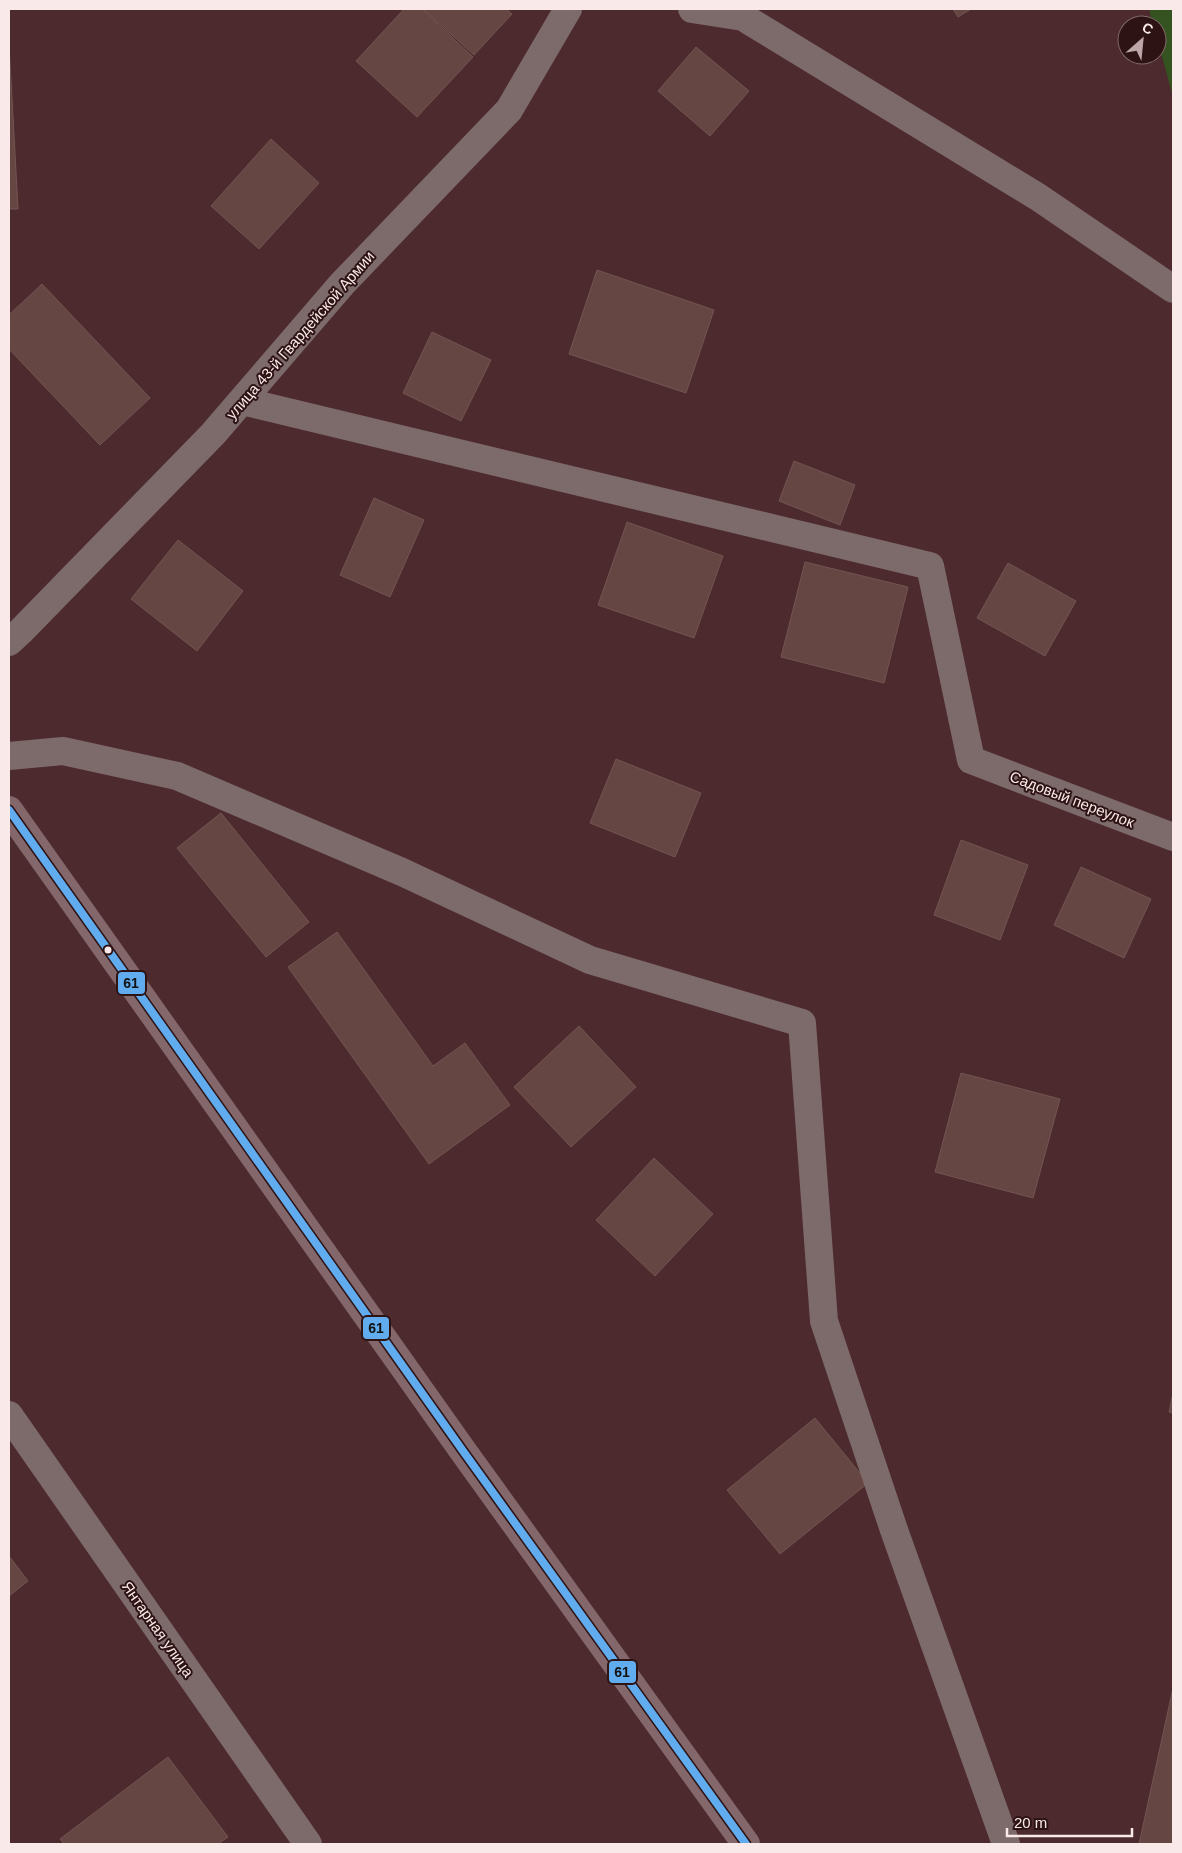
<svg xmlns="http://www.w3.org/2000/svg" width="1182" height="1853" viewBox="0 0 1182 1853" font-family="Arial,sans-serif">
	<rect width="100%" height="100%" fill="#4d2a2e"/>
	<!-- green -->
	<path fill="#355320" d="M1149 9H1173V97L1157 38V25H1153Z"/>
	<!-- building -->
	<path fill="#654642" stroke="#725553" d="M404 9H422L473 57 417 117 356 61Z
		M423 9H506L512 14 474 55Z
		M953 9H971L958 17Z
		M9 43 18 209H9Z
		M696 47 749 91 710 136 658 91Z
		M271 139 319 183 259 249 211 206Z
		M597 270 714 310 686 393 569 354Z
		M42 284 150 398 100 445 9 349V315Z
		M432 332 491 360 461 421 403 393Z
		M794 461 855 485 840 525 779 501Z
		M374 498 424 520 390 597 340 575Z
		M627 522 723 556 694 638 598 605Z
		M178 540 243 591 197 651 131 599Z
		M805 562 908 587 884 683 781 657Z
		M1008 563 1076 601 1045 656 977 618Z
		M616 759 701 793 675 857 590 823Z
		M221 813 309 922 266 957 177 848Z
		M961 840 1028 865 1000 940 934 915Z
		M1081 867 1151 899 1124 958 1054 925Z
		M337 932 433 1066 465 1043 510 1105 429 1164 288 967Z
		M579 1026 636 1087 571 1147 514 1087Z
		M961 1073 1060 1099 1033 1198 935 1172Z
		M654 1158 713 1214 655 1276 596 1220Z
		M1173 1393V1413L1169 1412Z
		M815 1418 868 1483 780 1554 727 1490Z
		M9 1556 28 1581 9 1596Z
		M1173 1688V1844H1139Z
		M168 1757 228 1837 218 1844H64L60 1839Z"/>
	<g fill="none" stroke-linecap="round" stroke-linejoin="round">
		<!-- street -->
		<path stroke="#7d6a6b" stroke-width="28" d="M692 9 743 17 1038 197 1173 289
			M242 401 930 566 971 760 1173 837
			M9 642 21 631 213 434 342 284 509 110 568 9
			M9 756 63 751 177 776 402 872 590 960 802 1023 824 1321 894 1530 1006 1844
			M9 1415 308 1844"/>
		<!-- primary -->
		<path stroke="#83676a" stroke-width="28" d="M9 810 463 1451 746 1844"/>
		<!-- bus-1 casing -->
		<g stroke="#2e1314" stroke-width="11">
			<path id="bus-1" d="M9 810 463 1451 746 1844"/>
		</g>
		<!-- bus-1 -->
		<use href="#bus-1" stroke="#60acee" stroke-width="8"/>
	</g>
	<!-- markers -->
	<circle fill="#fae9e9" stroke="#2e1314" stroke-width="2" cx="108" cy="950" r="4.5"/>
	<g text-anchor="middle" dominant-baseline="central" stroke-width="4" stroke-linejoin="round" paint-order="stroke">
		<!-- street labels -->
		<g font-size="15" fill="#fae9e9" stroke="#2e1314">
			<text transform="translate(300 335) rotate(-49)">улица 43-й Гвардейской Армии</text>
			<text transform="translate(1072 799) rotate(21)">Садовый переулок</text>
			<text transform="translate(158 1629) rotate(55)">Янтарная улица</text>
		</g>
	</g>
	<g stroke="#2e1314" stroke-width="2">
		<rect x="117" y="971" width="29" height="24" rx="5" fill="#60acee"/>
		<rect x="362" y="1316" width="28" height="24" rx="5" fill="#60acee"/>
		<rect x="608" y="1660" width="29" height="24" rx="5" fill="#60acee"/>
	</g>
	<g font-size="14" text-anchor="middle" font-weight="bold" fill="#111">
		<text x="131" y="988">61</text>
		<text x="376" y="1333">61</text>
		<text x="622" y="1677">61</text>
	</g>
	<!-- border -->
	<rect width="1182" height="1853" fill="none" stroke="#fae9e9" stroke-width="20"/>
	<!-- north arrow -->
	<g transform="translate(1142 40) rotate(27)"><circle r="24" fill="#2e1314" stroke="#806969"/>
	<path d="M0-4L9 19L0 12L-9 19Z" fill="#bda6a8"/>
	<text y="-8" font-size="14" font-weight="bold" text-anchor="middle" fill="#fae9e9">С</text>
	</g>
	<!-- scale -->
	<path d="M1007 1828v8h125v-8" fill="none" stroke="#fae9e9" stroke-width="2.5"/>
	<text x="1014" y="1828" font-size="15" fill="#fae9e9" stroke="#2e1314" stroke-width="4" paint-order="stroke">20 m</text>
</svg>
